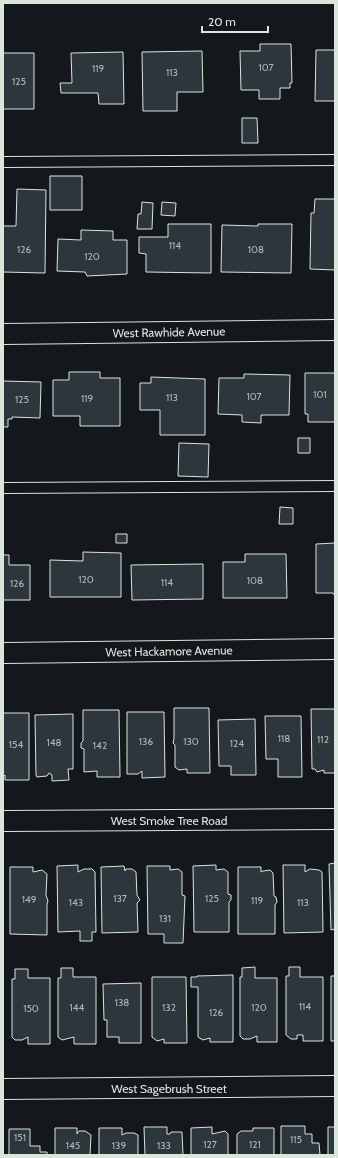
<svg xmlns="http://www.w3.org/2000/svg" width="338" height="1158" viewBox="0 0 338 1158" font-family="Cabin,sans-serif">
	<rect width="100%" height="100%" fill="#14181c"/>
	<!-- building -->
	<path fill="#2c363c" stroke="#d8e6dc" d="M260 44H291L292 83H290V88H280V99H259V90H241L240 51H260Z
		M316 50H335V101H315Z
		M202 51 203 92H177V111H143L142 52Z
		M123 52 124 104H99L98 93H61L60 83H72L71 53Z
		M3 53H34V109H3Z
		M242 118H257L258 143H242Z
		M50 176H82V210H50Z
		M17 189 46 190 45 273 3 272V226H16Z
		M315 199H335V270L310 269 311 213H314Z
		M142 202 153 203 152 229H137L138 214H141Z
		M162 202 176 203 175 216 161 215Z
		M168 224H211V273L146 272V254L139 253V237H168Z
		M258 224H292L291 273 221 272 222 225 258 226Z
		M81 230 113 231V240H127V274L87 276 85 272 57 271 58 239 81 240Z
		M69 372H100V378H120V426H80V416H53V380H69Z
		M305 373H335V422H308V414H305Z
		M244 374 290 375 289 415H261V423L242 422V415L218 414 219 378H244Z
		M151 377 205 379V435H160V410H140V383H151Z
		M3 381 41 382 40 418 12 417V419H8V427H3Z
		M298 438H310V453H298Z
		M179 443 209 444 208 477 178 476Z
		M280 507 293 508V524H279Z
		M116 534H127V543H116Z
		M335 543V596L333 593H316V544Z
		M83 552 121 553V597H50V560L83 561Z
		M245 554H286L287 598H223V562H245Z
		M3 555H9V565H30V600H3Z
		M203 564V599L132 600 131 565Z
		M174 708H209L210 773H187V769L179 770 175 767V745L173 743 174 738Z
		M311 709H335V773H324V770L317 772 315 769H312Z
		M83 710H119L120 777H97V771L84 772V749L81 748V743L83 741Z
		M127 712H164L165 777 142 778V771L138 774H127Z
		M3 713H29V780H5V775L3 777Z
		M73 714V769H68L69 780 52 781V775L49 773 47 776 37 777 36 775 35 715Z
		M265 716H301L302 777H278V759H266Z
		M255 719 256 775H231V766H219L218 720Z
		M335 863V929L331 930 329 864Z
		M78 865V872L84 869H92L95 872 96 932H92V941H80V931L58 932 57 866Z
		M216 865V870L224 869 228 872V894L231 895V900L229 902V932H194L193 866Z
		M283 865H305V872L310 869 319 870 322 872 323 932 284 933Z
		M124 866 125 871 126 869H132L136 872 137 895 140 900 137 903 138 932 102 933 101 867Z
		M147 866H170V870L178 869 182 872V895L185 896 183 943H164V934H148Z
		M10 867H33V872L42 870 47 874 46 895 48 901 47 904V935L10 934Z
		M238 867H261V872L263 871 270 870 273 873 274 896 276 897 277 902 275 905V934H238Z
		M255 967V978H277V1042H257V1036L250 1039H243L240 1036V977H242V968Z
		M289 967H300V977H323V1041H303V1035H297V1039H291L286 1035V976H289Z
		M61 968H73V977H96V1044H74V1037L62 1040 58 1037V978H61Z
		M15 969H28V978H50V1044H28V1037L22 1040H15L12 1037V979H15Z
		M233 975V1042H210V1038L203 1040 198 1037V987H191V977H197V976Z
		M331 976H335V1041H331Z
		M152 977H186L187 1043H164V1039L157 1041 152 1037Z
		M141 983V1043H119V1037H107V1020H104L103 984Z
		M281 1126H305V1134H312V1143H319L320 1155H281Z
		M144 1127H167V1134H170L171 1132H182L183 1155H145Z
		M212 1127V1134L225 1131 228 1134V1155H191V1128Z
		M328 1127H335V1155H328Z
		M55 1128H77V1134L79 1131H85L91 1135 90 1155H55Z
		M99 1128H122V1135L126 1133H134L138 1135V1155H99Z
		M253 1128H274V1155H237V1134L241 1131H253Z
		M9 1129H30V1146H40V1152H47V1155H9Z"/>
	<g fill="none" stroke-linecap="round" stroke-linejoin="round">
		<!-- service casing -->
		<g stroke="#d8e6dc" stroke-width="12">
			<path id="service" d="M3 162 335 160
				M3 488 335 486"/>
		</g>
		<!-- minor casing -->
		<g stroke="#d8e6dc" stroke-width="22">
			<path id="minor" d="M3 334 335 330
				M3 653 335 649
				M3 821 335 819
				M3 1089 335 1086"/>
		</g>
		<!-- service -->
		<use href="#service" stroke="#14181c" stroke-width="10"/>
		<!-- minor -->
		<use href="#minor" stroke="#14181c" stroke-width="20"/>
	</g>
	<g text-anchor="middle" dominant-baseline="central" stroke-width="3" stroke-linejoin="round" paint-order="stroke">
		<!-- number labels -->
		<g font-size="10" fill="#adbab4">
			<text x="266" y="67">107</text>
			<text x="98" y="68">119</text>
			<text x="172" y="72">113</text>
			<text x="19" y="81">125</text>
			<text x="175" y="245">114</text>
			<text x="24" y="249">126</text>
			<text x="256" y="249">108</text>
			<text x="92" y="256">120</text>
			<text x="320" y="394">101</text>
			<text x="254" y="396">107</text>
			<text x="172" y="397">113</text>
			<text x="87" y="398">119</text>
			<text x="22" y="399">125</text>
			<text x="86" y="579">120</text>
			<text x="255" y="580">108</text>
			<text x="167" y="582">114</text>
			<text x="17" y="583">126</text>
			<text x="284" y="738">118</text>
			<text x="323" y="739">112</text>
			<text x="146" y="741">136</text>
			<text x="191" y="741">130</text>
			<text x="54" y="742">148</text>
			<text x="237" y="743">124</text>
			<text x="16" y="744">154</text>
			<text x="100" y="745">142</text>
			<text x="120" y="898">137</text>
			<text x="212" y="898">125</text>
			<text x="29" y="899">149</text>
			<text x="257" y="900">119</text>
			<text x="76" y="902">143</text>
			<text x="303" y="902">113</text>
			<text x="165" y="918">131</text>
			<text x="122" y="1002">138</text>
			<text x="305" y="1006">114</text>
			<text x="77" y="1007">144</text>
			<text x="169" y="1007">132</text>
			<text x="259" y="1007">120</text>
			<text x="31" y="1008">150</text>
			<text x="216" y="1012">126</text>
			<text x="20" y="1137">151</text>
			<text x="296" y="1139">115</text>
			<text x="210" y="1144">127</text>
			<text x="255" y="1144">121</text>
			<text x="73" y="1145">145</text>
			<text x="119" y="1145">139</text>
			<text x="164" y="1145">133</text>
		</g>
		<!-- street labels -->
		<g font-size="12" fill="#d8e6dc" stroke="#14181c">
			<text transform="translate(169 332) rotate(-1)">West Rawhide Avenue</text>
			<text transform="translate(169 651) rotate(-1)">West Hackamore Avenue</text>
			<text x="169" y="820">West Smoke Tree Road</text>
			<text x="169" y="1088">West Sagebrush Street</text>
		</g>
	</g>
	<!-- border -->
	<rect width="338" height="1158" fill="none" stroke="#d8e6dc" stroke-width="8"/>
	<!-- scale -->
	<path d="M202 26v6h66v-6" fill="none" stroke="#d8e6dc" stroke-width="2"/>
	<text x="208" y="26" font-size="12" fill="#d8e6dc" stroke="#14181c" stroke-width="3" paint-order="stroke">20 m</text>
</svg>
